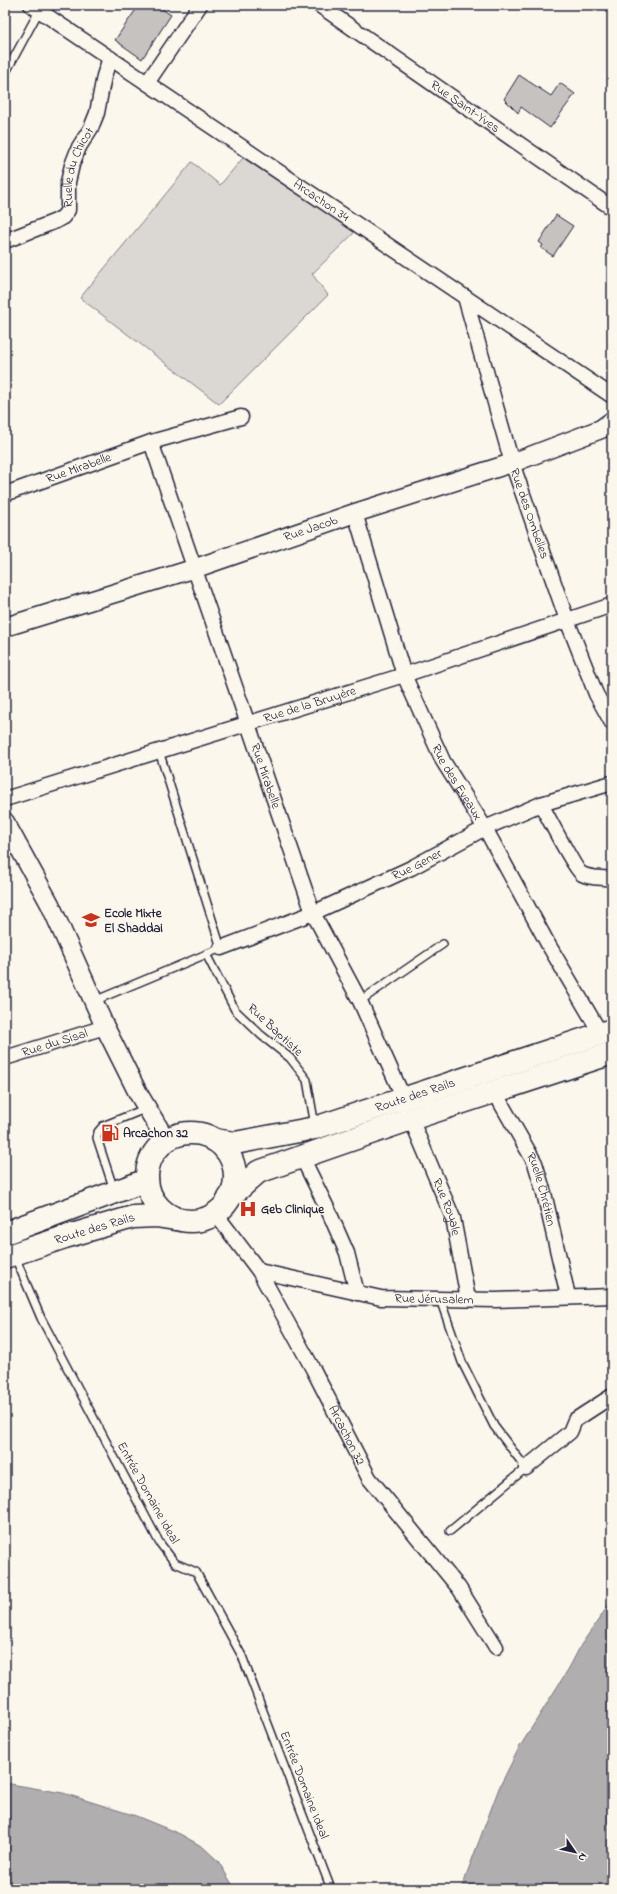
<svg xmlns="http://www.w3.org/2000/svg" width="617" height="1894" viewBox="0 0 617 1894" font-family="'Indie Flower',sans-serif">
	<rect width="100%" height="100%" fill="#fbf7ec"/>
	<filter id="ink" filterUnits="userSpaceOnUse"><feTurbulence type="fractalNoise" baseFrequency=".025" numOctaves="2"/><feDisplacementMap in="SourceGraphic" scale="8" xChannelSelector="R" yChannelSelector="G"/><feConvolveMatrix kernelMatrix="1 2 1 2 8 2 1 2 1" color-interpolation-filters="sRGB"/></filter>
	<g filter="url(#ink)">
		<!-- green -->
		<path fill="#dbd8d3" stroke="#7e7d87" d="M243 158 355 232 312 274 328 295 219 404 80 298 192 162 220 185Z"/>
		<!-- water -->
		<path fill="#b1aeb0" stroke="#787681" d="M612 1600V1889H461L499 1788 519 1748 569 1668 581 1645Z
			M5 1783 63 1793 136 1816 180 1834 203 1847 218 1861 235 1889H5Z"/>
		<!-- building -->
		<path fill="#c6c2c0" stroke="#22223b" d="M139 5H156L171 15 142 59 115 40Z
			M519 75 551 96 560 83 575 94 550 128 521 107 518 113 504 99Z
			M556 215 573 226 553 256 541 248 543 245 539 242Z"/>
		<g fill="none" stroke-linecap="round" stroke-linejoin="round">
			<!-- service casing -->
			<g stroke="#22223b" stroke-width="10">
				<path id="service" d="M5 74 39 11
					M206 954 235 1010 261 1035 290 1058 307 1080 315 1126
					M94 1001 221 948 159 751
					M360 1001 443 944
					M114 1190 97 1138 98 1132 103 1126 147 1108
					M15 1257 41 1318 159 1542 175 1563 196 1572 242 1656 331 1889
					M440 1299 462 1362 494 1426 526 1468 450 1531"/>
			</g>
			<!-- minor casing -->
			<g stroke="#22223b" stroke-width="17">
				<g id="minor">
					<path id="s1" d="M31 5 612 396"/>
					<path id="s2" d="M319 5 612 208"/>
					<path d="M147 83 200 5"/>
					<path id="s3" d="M5 241 56 221 63 217 68 210V182L72 165 79 147 91 128 97 113 104 76 110 58"/>
					<path id="s4" d="M465 297 512 463 567 620 596 694 612 723"/>
					<path id="s5" d="M151 442 313 913 360 1001 404 1099"/>
					<path id="s6" d="M5 494 151 442 241 417"/>
					<path id="s7" d="M355 513 404 675 443 761 485 828 548 944 601 1034"/>
					<path id="s8" d="M5 799 404 675 612 605"/>
					<path d="M541 804C547 815 576 871 582 874 591 879 602 877 612 879"/>
					<path id="s9" d="M221 948 313 913 411 868 485 828 541 804 612 783"/>
					<path id="s10" d="M5 1058 105 1027"/>
					<path id="s11" d="M494 1091 535 1163 544 1193 568 1296"/>
					<path id="s12" d="M411 1119 453 1218 468 1299"/>
					<path d="M302 1157 329 1212 347 1253 357 1293"/>
					<path id="s13" d="M215 1213 259 1271 313 1369 369 1478 459 1588 496 1647"/>
					<path id="s14" d="M259 1271 381 1298 496 1300 612 1296"/>
					<path d="M526 1468 570 1432 575 1420 612 1396"/>
				</g>
			</g>
			<!-- tertiary casing -->
			<g stroke="#22223b" stroke-width="21">
				<g id="tertiary">
					<path id="s15" d="M5 627 196 568 355 513 512 463 601 429 612 421"/>
					<path d="M5 822 50 904 105 1027 138 1093 166 1140"/>
				</g>
			</g>
			<!-- primary casing -->
			<g stroke="#22223b" stroke-width="25">
				<g id="primary">
					<circle cx="191" cy="1177" r="44"/>
					<path id="s16" d="M214 1140 235 1143 315 1128 612 1030"/>
					<path d="M229 1198 258 1172 411 1119 612 1053"/>
					<path d="M5 1233 147 1180"/>
					<path id="s17" d="M5 1257 65 1237 133 1217 156 1216 175 1219"/>
				</g>
			</g>
			<!-- service -->
			<use href="#service" stroke="#fbf7ec" stroke-width="7"/>
			<!-- minor -->
			<use href="#minor" stroke="#fbf7ec" stroke-width="14"/>
			<!-- tertiary -->
			<use href="#tertiary" stroke="#fbf7ec" stroke-width="18"/>
			<!-- primary -->
			<use href="#primary" stroke="#fbf7ec" stroke-width="22"/>
		</g>
	</g>
	<!-- icons -->
	<defs>
		<g id="school-bare" transform="scale(1.38)"><path d="M0-5L7-2L0 1L-7-2ZM-4 1L0 2.5L4 1V4Q0 6-4 4Z" fill="#c8321e" stroke="#fbf7ec" stroke-width="2.5" paint-order="stroke"/></g>
		<g id="fuel-bare" transform="scale(1.38)"><path d="M-5.5-6h7V0h2V4h1.3V-2.5L3-4.5l.8-.8L6-3V5H2.5V1h-1V6h-7ZM-4.2-4.7v3.2H.2V-4.7Z" fill="#c8321e" stroke="#fbf7ec" stroke-width="2.5" paint-order="stroke"/></g>
		<g id="hospital-bare" transform="scale(1.38)"><path d="M-5-5h3v3.5h4V-5h3V5h-3V1.5h-4V5h-3Z" fill="#c8321e" stroke="#fbf7ec" stroke-width="2.5" paint-order="stroke"/></g>
	</defs>
	<g fill-rule="evenodd">
		<use href="#school-bare" x="91" y="920"/>
		<use href="#fuel-bare" x="110" y="1133"/>
		<use href="#hospital-bare" x="248" y="1209"/>
	</g>
	<g text-anchor="middle" dominant-baseline="central" stroke-width="3" stroke-linejoin="round" paint-order="stroke">
		<!-- street labels -->
		<g font-size="13" fill="#22223b" stroke="#fbf7ec">
			<text stroke="none"><textPath href="#s2" startOffset="178">Rue Saint-Yves</textPath></text>
			<text stroke="none"><textPath href="#s3" startOffset="116">Ruelle du Chicot</textPath></text>
			<text stroke="none"><textPath href="#s1" startOffset="350">Arcachon 34</textPath></text>
			<text stroke="none"><textPath href="#s6" startOffset="78">Rue Mirabelle</textPath></text>
			<text stroke="none"><textPath href="#s4" startOffset="226">Rue des Ombelles</textPath></text>
			<text stroke="none"><textPath href="#s15" startOffset="321">Rue Jacob</textPath></text>
			<text stroke="none"><textPath href="#s8" startOffset="319">Rue de la Bruyère</textPath></text>
			<text stroke="none"><textPath href="#s5" startOffset="353">Rue Mirabelle</textPath></text>
			<text stroke="none"><textPath href="#s7" startOffset="289">Rue des Eveaux</textPath></text>
			<text stroke="none"><textPath href="#s9" startOffset="213">Rue Gener</textPath></text>
			<text transform="translate(275 1030) rotate(43)">Rue Baptiste</text>
			<text stroke="none"><textPath href="#s10" startOffset="52">Rue du Sisal</textPath></text>
			<text stroke="none"><textPath href="#s16" startOffset="208">Route des Rails</textPath></text>
			<text stroke="none"><textPath href="#s11" startOffset="110">Ruelle Chrétien</textPath></text>
			<text stroke="none"><textPath href="#s12" startOffset="95">Rue Royale</textPath></text>
			<text stroke="none"><textPath href="#s17" startOffset="94">Route des Rails</textPath></text>
			<text stroke="none"><textPath href="#s14" startOffset="178">Rue Jérusalem</textPath></text>
			<text stroke="none"><textPath href="#s13" startOffset="259">Arcachon 32</textPath></text>
			<text transform="translate(148 1493) rotate(61)">Entrée Domaine Ideal</text>
			<text transform="translate(304 1785) rotate(69)">Entrée Domaine Ideal</text>
		</g>
		<!-- poi labels -->
		<g font-size="13" font-weight="bold" fill="#22223b" stroke="#fbf7ec" text-anchor="start">
			<text x="104" y="913">Ecole Mixte<tspan x="104" dy="15">El Shaddai</tspan></text>
			<text x="123" y="1133">Arcachon 32</text>
			<text x="261" y="1209">Geb Clinique</text>
		</g>
	</g>
	<!-- margin -->
	<rect width="617" height="1894" fill="none" stroke="#fbf7ec" stroke-width="20"/>
	<rect x="10" y="10" width="597" height="1874" fill="none" stroke="#22223b" stroke-width="1.5" filter="url(#ink)"/>
	<!-- north arrow -->
	<g transform="translate(575 1852) rotate(124)" stroke="#fbf7ec" stroke-width="3" paint-order="stroke">
	<path d="M0-3L7 15L0 10L-7 15Z" fill="#22223b"/>
	<text y="-6" font-size="11" font-weight="bold" text-anchor="middle" fill="#22223b">N</text>
	</g>
</svg>
